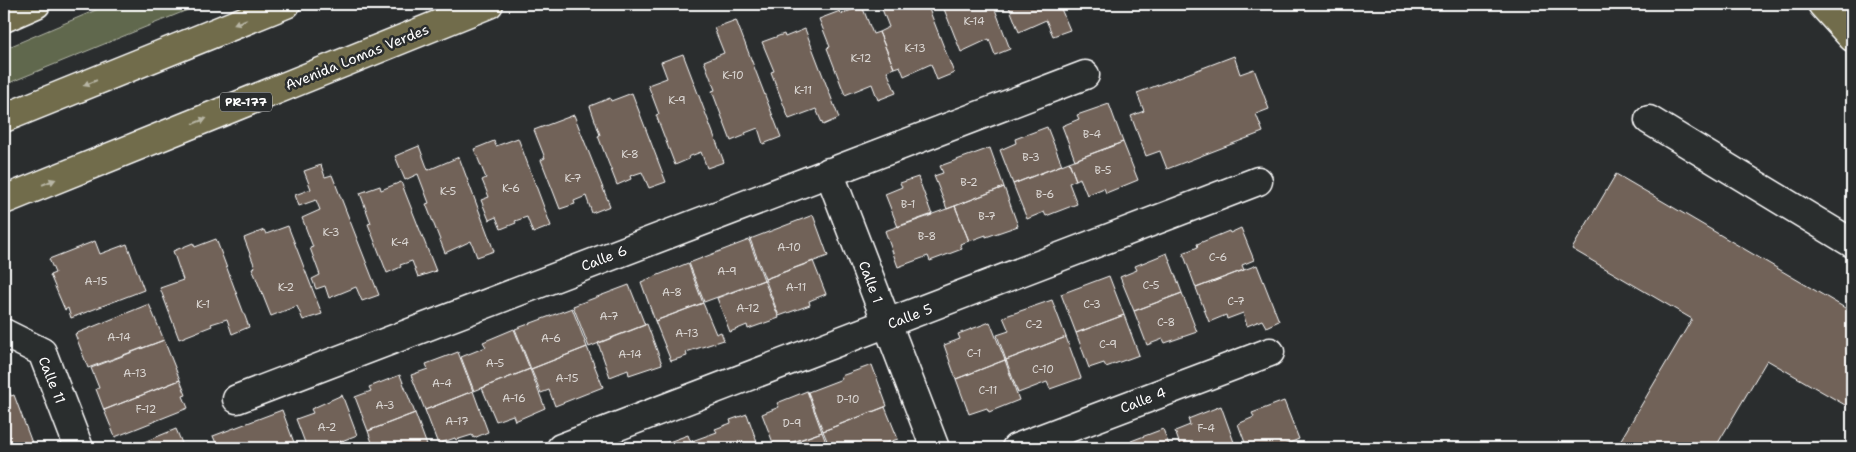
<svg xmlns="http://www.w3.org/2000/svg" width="1856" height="452" viewBox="0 0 1856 452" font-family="'Shantell Sans',sans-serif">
	<rect width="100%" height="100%" fill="#2a2d2e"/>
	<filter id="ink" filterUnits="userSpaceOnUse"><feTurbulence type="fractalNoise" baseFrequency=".02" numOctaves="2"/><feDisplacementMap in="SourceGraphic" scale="10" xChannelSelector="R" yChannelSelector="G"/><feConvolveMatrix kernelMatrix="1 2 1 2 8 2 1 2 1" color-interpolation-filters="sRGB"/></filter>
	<g filter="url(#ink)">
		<!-- green -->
		<path fill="#61684e" stroke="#b0b4a6" d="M110 4H202L4 85V49Z"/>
		<!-- building -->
		<path fill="#716258" stroke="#fff" d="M880 4H927L954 73 937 80 931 64 904 76 900 66 894 68 879 32 889 27Z
			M942 4H993L1010 49 995 55 989 39 961 52Z
			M1008 4H1059L1070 30 1053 36 1046 20 1019 32Z
			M862 6 873 34 879 32 894 68 887 71 896 93 878 100 872 84 845 95 827 48 830 47 819 19 840 11 841 14Z
			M736 20 781 137 763 144 758 128 745 133 746 135 731 141 712 91 715 90 704 61 724 53 714 28Z
			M805 29 839 118 823 125 816 109 789 119 771 72 774 71 762 42 784 34 785 37Z
			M683 54 724 162 707 168 701 152 688 157 689 159 675 165 656 115 659 114 648 85 667 78 661 62Z
			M1234 56 1240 74 1254 69 1269 109 1256 114 1263 132 1167 169 1160 151 1146 156 1131 116 1144 111 1137 93Z
			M632 93 666 182 649 188 642 172 630 176 631 179 617 185 598 136 600 135 590 106 610 98 611 101Z
			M1109 104 1123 142 1075 160 1062 126 1079 119 1077 115Z
			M574 115 610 206 592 213 586 196 574 201 575 204 560 209 541 160 545 158 534 130Z
			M1047 127 1062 165 1013 184 1000 150 1016 143 1015 139Z
			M518 138 551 226 533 233 527 217 515 221 516 223 501 229 496 217 489 220 481 200 489 197 482 180 486 178 474 149 494 141 496 146Z
			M1123 142 1138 180 1106 193 1104 188 1087 195 1080 178 1076 180 1069 162Z
			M419 146 428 170 459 157 494 251 477 257 471 241 445 253 426 204 429 203 418 174 405 180 395 156Z
			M990 148 1004 187 947 209 934 176 943 173 940 166Z
			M1069 162 1076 180 1069 183 1077 204 1046 216 1044 212 1027 219 1013 184Z
			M321 165 325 177 332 175 379 295 362 301 356 287 329 298 325 286 316 289 312 279 320 275 310 248 313 247 302 218 320 210 316 200 299 206 295 195 311 189 304 171Z
			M1616 174 1852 312V409L1767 360 1715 448H1616L1692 319 1572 249Z
			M918 177 932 215 898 227 885 194 902 187 900 183Z
			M401 182 436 271 418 277 412 261 400 265 401 267 387 273 368 224 371 223 360 193 380 186 381 190Z
			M1004 187 1018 226 986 237V235L969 241 955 206Z
			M955 206 969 241 960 244 962 249 930 261 928 256 898 267 885 231Z
			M813 215 828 256 765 279 750 239Z
			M288 226 322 314 303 320 297 306 271 316 252 268 255 267 244 238 264 230 266 234Z
			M1241 228 1254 260 1242 265 1244 270 1196 288 1183 253 1198 247 1197 244 1229 231 1230 233Z
			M216 239 249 327 232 334 227 319 211 324 212 326 179 339 160 288 183 280 173 251 193 243 195 247Z
			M749 240 764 280 704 302 689 263Z
			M95 241 100 254 127 244 144 290 71 318 68 308 65 310 50 275 55 273 49 259Z
			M1167 253 1182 293 1134 311 1120 277 1137 270 1135 266Z
			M813 261 826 294 809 301 810 305 779 316 765 279Z
			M688 263 703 303 655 321 641 282Z
			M1257 265 1279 321 1266 327 1262 320 1247 326 1243 313 1227 319 1226 315 1209 322 1196 288Z
			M1109 276 1124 315 1076 333 1061 294Z
			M764 280 779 318 748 329 747 325 730 332 717 298Z
			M629 285 645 325 589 347 573 306Z
			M1182 293 1197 332 1165 343 1163 339 1147 345 1134 311Z
			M1052 300 1066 337 1006 360 997 335 1009 331 1003 317Z
			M703 303 716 334 721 332 724 340 686 352 687 356 671 361 655 321Z
			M149 304 164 340 88 368 75 334Z
			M572 308 587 347 531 369 515 329Z
			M1124 315 1139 355 1106 367 1104 363 1089 368 1076 333Z
			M990 322 1005 360 956 379 944 345 960 339 958 334Z
			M647 324 662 364 629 375 628 370 610 377 598 343Z
			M514 329 530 369 474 391 461 357 486 347 483 342Z
			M1066 337 1081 378 1050 389 1047 382 1018 393 1006 360Z
			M164 340 180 380 104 410 96 389 99 388 91 368Z
			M587 347 603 387 555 406 549 390 541 393 531 369Z
			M458 352 473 391 425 410 411 375 428 369 426 364Z
			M1005 360 1019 400 989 412 987 408 969 414 956 379Z
			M872 365 887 406 823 431 808 392 842 379 841 376Z
			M530 369 545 408 515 421 513 415 496 421 482 388Z
			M400 375 415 413 368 431 355 397 371 391 369 387Z
			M4 377 11 396 14 395 32 443 30 444 32 448H4Z
			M180 380 186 395 183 396 188 408 115 437 104 410Z
			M473 391 488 432 474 438 472 435 456 440 455 438 438 444 425 410Z
			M807 391 822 432 775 448 762 414 779 407 777 403Z
			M342 395 357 435 324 448H307L296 419 313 413 311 409Z
			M1284 401 1299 439 1285 445 1286 448H1247L1238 424 1254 417 1252 413Z
			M1221 406 1235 445 1228 448H1181L1175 431 1190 425 1188 419Z
			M885 407 898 439 883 444 884 447 881 448H830L823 431Z
			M282 410 296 448H218L213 436Z
			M415 413 428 448H374L368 431Z
			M747 414 759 448H695L692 441 717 432 715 429 731 423 730 420Z
			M176 429 184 448H135L134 446Z
			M1163 429 1170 448H1124L1132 445 1131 441Z
			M822 432 828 448H778Z
			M688 435 693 448H652Z
			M343 440 346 448H324Z"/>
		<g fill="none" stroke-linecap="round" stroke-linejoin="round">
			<!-- minor casing -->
			<g stroke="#fff" stroke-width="31">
				<path id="minor" d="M1649 120 1852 243
					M829 172 935 448
					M4 333 42 352 79 448
					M237 399 1085 75
					M561 448 1258 181
					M1016 448 1270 352"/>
			</g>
			<!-- highway casing -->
			<g stroke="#fff" stroke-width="31">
				<path id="highway" d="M1822 4 1852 37
					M4 18 36 4
					M4 118 286 4
					M4 200 489 4"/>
			</g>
			<!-- minor -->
			<use href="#minor" stroke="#2a2d2e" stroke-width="28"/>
			<!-- highway -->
			<use href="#highway" stroke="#716c4b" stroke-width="28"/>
		</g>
		<!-- one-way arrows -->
		<defs><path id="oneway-solid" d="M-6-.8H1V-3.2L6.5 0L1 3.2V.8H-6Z" transform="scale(1.25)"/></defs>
		<g fill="#b8b6a5">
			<use href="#oneway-solid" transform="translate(240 22) rotate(158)"/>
			<use href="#oneway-solid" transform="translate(90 83) rotate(158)"/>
			<use href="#oneway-solid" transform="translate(200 121) rotate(-22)"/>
			<use href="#oneway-solid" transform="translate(49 182) rotate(-22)"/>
		</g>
	</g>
	<g text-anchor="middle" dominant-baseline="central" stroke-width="5" stroke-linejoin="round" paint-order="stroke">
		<!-- number labels -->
		<g font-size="11" fill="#dcd8d5">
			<text x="974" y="21">K-14</text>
			<text x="915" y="48">K-13</text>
			<text x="861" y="58">K-12</text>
			<text x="733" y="75">K-10</text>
			<text x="803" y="90">K-11</text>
			<text x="677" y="100">K-9</text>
			<text x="1092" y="134">B-4</text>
			<text x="630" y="154">K-8</text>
			<text x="1031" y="157">B-3</text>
			<text x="1103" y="170">B-5</text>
			<text x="573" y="178">K-7</text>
			<text x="969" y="182">B-2</text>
			<text x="511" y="188">K-6</text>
			<text x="448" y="191">K-5</text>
			<text x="1045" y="194">B-6</text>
			<text x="908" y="204">B-1</text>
			<text x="987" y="216">B-7</text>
			<text x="331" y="232">K-3</text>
			<text x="927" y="236">B-8</text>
			<text x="400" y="242">K-4</text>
			<text x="789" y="247">A-10</text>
			<text x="1218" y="257">C-6</text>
			<text x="727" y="271">A-9</text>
			<text x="96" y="281">A-15</text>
			<text x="1151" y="285">C-5</text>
			<text x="286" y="287">K-2</text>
			<text x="796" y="287">A-11</text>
			<text x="672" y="292">A-8</text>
			<text x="1236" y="301">C-7</text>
			<text x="203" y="304">K-1</text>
			<text x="1092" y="304">C-3</text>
			<text x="748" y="308">A-12</text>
			<text x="609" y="316">A-7</text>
			<text x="1166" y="322">C-8</text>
			<text x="1034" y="324">C-2</text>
			<text x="687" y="333">A-13</text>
			<text x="119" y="337">A-14</text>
			<text x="551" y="338">A-6</text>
			<text x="1108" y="344">C-9</text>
			<text x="974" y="353">C-1</text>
			<text x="630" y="354">A-14</text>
			<text x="495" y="363">A-5</text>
			<text x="1043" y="369">C-10</text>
			<text x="135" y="373">A-13</text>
			<text x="567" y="378">A-15</text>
			<text x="442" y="383">A-4</text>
			<text x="988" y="390">C-11</text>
			<text x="514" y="398">A-16</text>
			<text x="848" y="399">D-10</text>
			<text x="385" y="405">A-3</text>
			<text x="146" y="409">F-12</text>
			<text x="457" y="421">A-17</text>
			<text x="792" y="423">D-9</text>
			<text x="327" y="427">A-2</text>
			<text x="1206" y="428">F-4</text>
		</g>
		<!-- shield labels -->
		<rect fill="#2a2d2e" stroke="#bfc0c0" stroke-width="1" x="220" y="92.5" width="52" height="19" rx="4"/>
		<g font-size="12" font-weight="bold" fill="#fff">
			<text x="246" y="102">PR-177</text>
		</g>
		<!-- street labels -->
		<g font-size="14" fill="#fff" stroke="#2a2d2e">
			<text transform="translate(357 57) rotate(-22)">Avenida Lomas Verdes</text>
			<text transform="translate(604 258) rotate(-21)">Calle 6</text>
			<text transform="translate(871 282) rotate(69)">Calle 1</text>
			<text transform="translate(910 316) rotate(-21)">Calle 5</text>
			<text transform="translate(52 380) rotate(68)">Calle 11</text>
			<text transform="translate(1143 400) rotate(-21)">Calle 4</text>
		</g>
	</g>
	<!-- margin -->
	<rect width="1856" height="452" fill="none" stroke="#2a2d2e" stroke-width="20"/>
	<rect x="10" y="10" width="1836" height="432" fill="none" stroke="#fff" stroke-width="2" filter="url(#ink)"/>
</svg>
